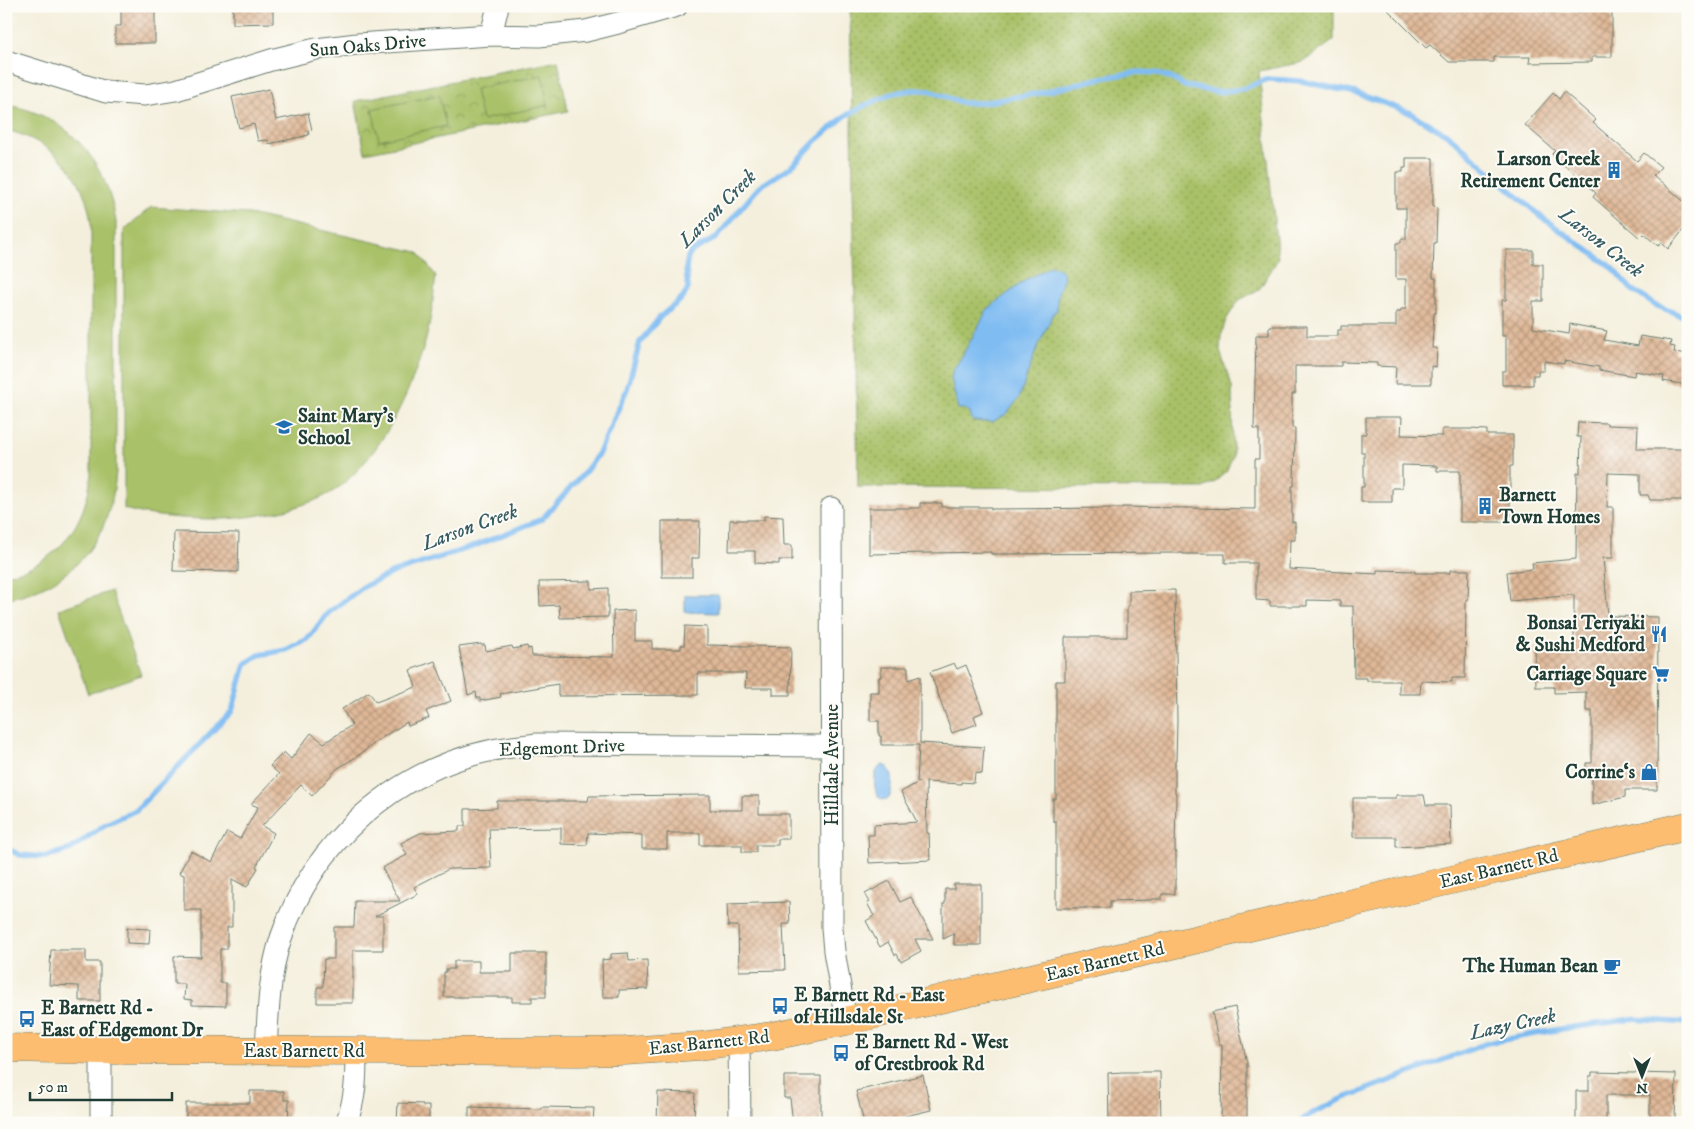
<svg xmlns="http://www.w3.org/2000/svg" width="1694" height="1129" viewBox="0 0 1694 1129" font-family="'IM FELL DW Pica',serif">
	<defs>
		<pattern id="grass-dots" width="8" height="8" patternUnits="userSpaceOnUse" patternTransform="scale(1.25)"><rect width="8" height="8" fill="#a9c167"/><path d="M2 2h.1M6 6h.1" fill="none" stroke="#899e56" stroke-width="1.8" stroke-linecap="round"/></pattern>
		<pattern id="park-crowns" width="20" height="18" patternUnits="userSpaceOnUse" patternTransform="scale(1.25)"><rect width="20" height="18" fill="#a9c167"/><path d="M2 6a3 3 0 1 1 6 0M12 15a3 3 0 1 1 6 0" fill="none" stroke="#899e56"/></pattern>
		<pattern id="building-cross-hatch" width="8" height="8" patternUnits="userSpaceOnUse" patternTransform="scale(1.25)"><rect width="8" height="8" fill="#e0b897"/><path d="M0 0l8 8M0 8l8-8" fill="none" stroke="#b5977c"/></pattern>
	</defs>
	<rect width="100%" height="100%" fill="#fdfcf7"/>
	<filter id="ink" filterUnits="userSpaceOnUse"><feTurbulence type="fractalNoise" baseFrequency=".02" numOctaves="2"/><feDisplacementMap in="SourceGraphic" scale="10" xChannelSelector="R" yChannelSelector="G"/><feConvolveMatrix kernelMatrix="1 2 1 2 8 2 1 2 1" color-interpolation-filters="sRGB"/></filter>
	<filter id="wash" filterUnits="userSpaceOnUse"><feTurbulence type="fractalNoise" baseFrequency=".0096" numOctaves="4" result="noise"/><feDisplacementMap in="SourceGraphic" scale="20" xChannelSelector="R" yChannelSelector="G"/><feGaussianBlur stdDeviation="1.12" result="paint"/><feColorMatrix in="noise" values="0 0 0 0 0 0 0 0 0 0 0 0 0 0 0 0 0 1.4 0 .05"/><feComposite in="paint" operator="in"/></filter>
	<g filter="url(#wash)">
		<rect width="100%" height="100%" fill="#f4efdc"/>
		<!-- grass -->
		<path fill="url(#grass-dots)" stroke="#647f4e" d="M850 6H1334V40L1304 62 1259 71 1278 259 1259 290 1239 300 1226 320 1221 336 1220 351 1232 387 1233 456 1226 472 1215 482 1203 488 858 487Z"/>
		<!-- park -->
		<path fill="url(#park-crowns)" stroke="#647f4e" d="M558 60 568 111 365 153 355 101Z"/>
		<!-- garden -->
		<path fill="#a9c167" stroke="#647f4e" d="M542 75 548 105 482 120 475 89Z
			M439 95 446 126 379 140 372 109Z
			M6 105C69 114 107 162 116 222V472C111 540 74 585 6 599V575C58 564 87 524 91 473V223C85 174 54 142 6 130Z
			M151 207 249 214 418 252 436 276C433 298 431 322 425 343 409 396 382 454 338 488 311 508 254 518 222 519 189 519 155 518 124 509V230Z
			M111 591 141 675 88 694 59 609Z"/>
		<!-- water -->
		<path fill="#7fbcf2" stroke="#4f7c93" d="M1051 266C1072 271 1061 281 1058 294 1057 299 1057 305 1057 311L1054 312 1035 353 1019 398 1007 414 992 422 973 421 969 411 964 409H958L951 378 953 370 961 358 987 310 995 303 1027 279Z
			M685 595H718V613L685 612Z
			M882 765C896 768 893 788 889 798L883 800 877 796C874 785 872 772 882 765Z"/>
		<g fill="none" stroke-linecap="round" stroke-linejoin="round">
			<!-- stream -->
			<path stroke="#7fbcf2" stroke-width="5.5" d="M6 848 20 855 45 857 71 849 104 825 136 810 232 711 245 664 259 655 286 650 308 639 328 613 363 587 394 572 472 547 542 519 585 472 599 453 627 389 640 342 661 316 683 298 688 288 686 269 688 257 692 251 716 238 759 187 791 167 816 141 845 116 868 104 894 93 912 90H927L963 103H980L1040 93 1101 78 1139 72 1156 73 1171 78 1185 86 1218 92 1242 89 1268 79 1301 81 1356 93 1408 112 1448 135 1540 216 1613 268 1631 289 1655 305 1688 318
				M1298 1123 1311 1114 1342 1099 1487 1043 1561 1029 1633 1019 1688 1023"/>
		</g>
		<g id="blocks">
			<!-- building -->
			<path fill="url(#building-cross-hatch)" d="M121 6H155V43H115V26H121Z
				M233 6H273V23L233 24Z
				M1384 6 1545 7 1544 12H1580V7H1612V57H1592V62L1529 63 1530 57H1494V62H1449L1430 45 1426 48Z
				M269 89 276 120 308 113 312 130 308 131 309 135 269 144 268 140 258 141 254 124 239 128 232 97Z
				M1564 92 1596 120 1593 123 1637 161 1644 153 1661 167 1653 175 1688 205V224L1668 249 1662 243 1658 246 1644 234 1640 238 1593 197 1596 193 1552 154 1555 151 1525 125 1553 93 1559 99Z
				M1406 158H1433V207L1437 208 1436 243H1434L1433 278H1436V313H1434L1432 348H1437L1436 367 1431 366V384H1395L1396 367 1377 366V363L1341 362V366H1295V394H1292V428H1295L1294 486H1292V522H1295V540H1290L1289 569 1377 574V570L1415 571V573H1450V570H1469L1468 600H1466L1465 678H1452V682L1421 681 1420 694H1399V681H1367V678H1354L1353 606H1340V601L1307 600V606H1270V601L1256 600V563H1225V554H1183V553L991 554V552L869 554V508H920V503H942V507H991V509L1122 508V507L1255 509V459H1259V429H1254L1256 335H1269V326H1307V336H1338V330H1341V326H1396V312H1401V309H1406V279H1396V243H1401V239H1406V208H1396V172H1403V168H1406Z
				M1506 250H1533V264H1543V301H1533V328L1569 334 1570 324 1607 331 1604 340 1638 346 1640 336 1671 341 1670 346 1675 347 1674 352 1688 354V385L1663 381 1664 376 1635 371 1634 376 1599 370V367L1564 361V364L1544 361V371H1538V375H1533V385H1502V371H1506V336H1502V300H1506Z
				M1366 417H1402L1401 435 1442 436V429H1469L1487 430V435H1513V466H1510V522H1460V471H1437V466L1402 465V488H1392V502H1361V487H1364V452H1361V434H1366Z
				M1578 422 1607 423V425L1638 426 1637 449H1688V500H1650L1648 495H1640V474L1608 473 1607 507H1613V558H1603L1608 616 1658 617 1657 790H1625V797L1592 805V778H1586V763H1592V711H1586V692L1554 693V687H1536L1535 647 1574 646V595L1510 601 1507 572 1533 569 1532 563 1576 559 1577 473H1580L1581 437H1577Z
				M764 516 783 517 784 545H792V560H779V564L755 563V551H729L730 520H764Z
				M662 521H700L699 558H692V577H662Z
				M174 532 239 533 238 572 173 571Z
				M591 581V589L608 588V617L560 618 559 605 540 606 539 582Z
				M1175 590 1177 721 1176 761H1175V793H1176L1175 852H1176V879H1175V894H1162V899H1151V900L1110 901V908H1056V821H1053V799H1056V681H1065V637H1127V606H1129V591Z
				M635 610V641H652V649H681V645H684L685 626 707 627V645L791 647 790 695H773V688H745L746 673H698V695L558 696V684L500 694 501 697 480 701V698H477L476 692 468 695 459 647 481 644V645H485L486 651 512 646 513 649 527 646 528 649 531 648 532 656 614 657 613 611Z
				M435 661 451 701 426 711 429 718 408 726 407 722 375 742V743L362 753 337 769 312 796 301 785 262 826 274 833 256 867 258 868 247 887 232 879V927H227V949H220V983H226V1006L192 1005V1000L184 999 185 984H174V956L201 957V910H184V875L179 873 191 851 211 862 227 832 240 839 258 807 251 804 279 774 270 766 284 752 291 759 311 733 324 743 352 725 342 709 369 692 376 702 416 687 410 670Z
				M954 663 957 669 966 665 979 698H978L983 712 974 716 977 724 952 733 930 672Z
				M881 667H908V680L920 676V743L984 747 982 774 975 773 974 783 961 782V784L926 782 927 833H929L930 860 869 863 868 835H874V825L917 822 901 792 919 782H917L919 745H881V736H879V721H870V692H879V677H881Z
				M710 795V810H742V796H759V814H789V839H778V845H756V852H742V845H700V833H667V849H642V835L588 833 587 845 561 844V828L489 829 491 868 449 869 414 887 418 894 375 916H383V950H353V1003H317V987H323L324 959H334V927H354L355 901H400L382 868 407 855 401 843 420 833 459 831V826H465V809L497 808V801H588L589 796Z
				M1396 795H1424L1426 805H1450L1451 844 1396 847V837H1353V798H1396Z
				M889 881 900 902 911 897 933 939H915L921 951 901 962 897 954 895 955 888 942 880 947 866 921 874 916 867 903 870 902 865 894Z
				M954 884H981V945H954V934L943 939V904H945V889H954Z
				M789 902 790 924H783L785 970 739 971 738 926H728L727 904Z
				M127 928 150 929 149 944 127 943Z
				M51 950H86V962H100V1001H79V986L49 985Z
				M512 953H546V997H532V1002H512V997H444V972H446V969H454V961H479V972H512Z
				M628 953 629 961 647 960 648 989 619 990V997H603L602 960 611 959V954Z
				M1235 1007 1247 1063V1123H1221L1222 1044H1219L1212 1012Z
				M1123 1072H1160L1161 1123H1109L1108 1073Z
				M1592 1072 1676 1074 1675 1123H1650V1095H1606V1123H1576V1091H1589V1076H1592Z
				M923 1075 931 1110 876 1123H864L856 1091Z
				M784 1076H821V1123H793L790 1098H784Z
				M250 1091H284V1100H289L288 1123H186V1103H250Z
				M658 1092 695 1093 694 1123H657Z
				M398 1103 423 1104V1106H429V1123H397Z
				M469 1107 541 1109V1107L594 1108 593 1123H469Z"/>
		</g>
	</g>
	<g filter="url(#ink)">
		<use href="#blocks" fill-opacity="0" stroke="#6a7b6f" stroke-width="1"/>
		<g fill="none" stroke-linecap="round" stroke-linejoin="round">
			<!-- minor casing -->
			<g stroke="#6a7b6f" stroke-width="23">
				<path id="minor" d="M491 35 498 6
					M6 61 106 92 145 95 176 90 271 60 316 49 357 44 491 35 539 36 586 31 618 23 677 6
					M831 508 832 928 834 951 846 1021
					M739 1041 740 1123
					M101 1050V1123
					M266 1051C268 1013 269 974 281 938 313 843 394 770 493 750 507 747 523 746 538 744L832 746
					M346 1123C356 1099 356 1076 356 1051"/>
			</g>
			<!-- primary casing -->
			<g stroke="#6a7b6f" stroke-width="29">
				<path id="primary" d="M6 1048 101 1050 579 1052 625 1051 700 1046 772 1036 846 1021 1490 871 1688 826"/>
			</g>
			<!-- minor -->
			<use href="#minor" stroke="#fff" stroke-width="21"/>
			<!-- primary -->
			<use href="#primary" stroke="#fcbd6f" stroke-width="28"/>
		</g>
	</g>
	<!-- icons -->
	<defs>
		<g id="building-bare" transform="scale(1.35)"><path d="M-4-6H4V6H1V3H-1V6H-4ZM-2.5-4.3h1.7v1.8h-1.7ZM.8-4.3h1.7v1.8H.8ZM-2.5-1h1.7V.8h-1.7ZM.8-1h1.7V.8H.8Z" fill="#1f6fb2" stroke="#fdfcf7" stroke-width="2.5" paint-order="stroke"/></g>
		<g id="school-bare" transform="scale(1.35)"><path d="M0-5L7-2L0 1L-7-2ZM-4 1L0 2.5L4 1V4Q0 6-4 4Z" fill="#1f6fb2" stroke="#fdfcf7" stroke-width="2.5" paint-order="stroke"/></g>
		<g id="restaurant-bare" transform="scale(1.35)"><path d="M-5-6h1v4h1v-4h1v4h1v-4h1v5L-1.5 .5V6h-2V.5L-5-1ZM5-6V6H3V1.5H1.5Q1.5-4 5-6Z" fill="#1f6fb2" stroke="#fdfcf7" stroke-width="2.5" paint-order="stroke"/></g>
		<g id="supermarket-bare" transform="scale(1.35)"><path d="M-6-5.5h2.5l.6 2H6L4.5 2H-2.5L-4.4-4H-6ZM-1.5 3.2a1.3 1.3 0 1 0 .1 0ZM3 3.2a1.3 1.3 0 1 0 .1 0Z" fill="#1f6fb2" stroke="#fdfcf7" stroke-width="2.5" paint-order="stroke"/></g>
		<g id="shop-bare" transform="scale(1.35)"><path d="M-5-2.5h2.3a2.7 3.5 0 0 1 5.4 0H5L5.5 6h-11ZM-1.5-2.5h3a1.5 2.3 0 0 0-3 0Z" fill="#1f6fb2" stroke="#fdfcf7" stroke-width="2.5" paint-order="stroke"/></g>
		<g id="cafe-bare" transform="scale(1.35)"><path d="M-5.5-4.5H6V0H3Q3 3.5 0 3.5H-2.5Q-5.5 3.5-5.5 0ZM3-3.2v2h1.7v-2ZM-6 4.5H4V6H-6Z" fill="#1f6fb2" stroke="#fdfcf7" stroke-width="2.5" paint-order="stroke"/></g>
		<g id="bus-bare" transform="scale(1.35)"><path d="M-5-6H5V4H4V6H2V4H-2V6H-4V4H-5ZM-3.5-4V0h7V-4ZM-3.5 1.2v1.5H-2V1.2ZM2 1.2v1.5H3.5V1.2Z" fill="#1f6fb2" stroke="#fdfcf7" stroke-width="2.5" paint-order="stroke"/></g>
	</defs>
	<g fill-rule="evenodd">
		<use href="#building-bare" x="1614" y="170"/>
		<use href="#school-bare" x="284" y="427"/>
		<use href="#building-bare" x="1485" y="506"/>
		<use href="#restaurant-bare" x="1659" y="634"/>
		<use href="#supermarket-bare" x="1661" y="674"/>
		<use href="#shop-bare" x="1649" y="772"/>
		<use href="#cafe-bare" x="1612" y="966"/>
		<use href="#bus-bare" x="780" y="1006"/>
		<use href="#bus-bare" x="27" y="1019"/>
		<use href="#bus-bare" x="841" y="1053"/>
	</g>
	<g text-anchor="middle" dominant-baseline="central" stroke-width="4" stroke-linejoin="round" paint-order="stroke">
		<!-- street labels -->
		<g font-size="19" fill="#1f3d34" stroke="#fdfcf7">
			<text transform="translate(368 46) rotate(-5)">Sun Oaks Drive</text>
			<text transform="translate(562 748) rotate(-2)">Edgemont Drive</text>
			<text transform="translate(832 765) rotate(-90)">Hilldale Avenue</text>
			<text transform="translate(1499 869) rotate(-13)">East Barnett Rd</text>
			<text transform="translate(1105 962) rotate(-13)">East Barnett Rd</text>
			<text transform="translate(709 1043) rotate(-6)">East Barnett Rd</text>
			<text x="304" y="1051">East Barnett Rd</text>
		</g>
		<!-- poi labels -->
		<g font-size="19" font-weight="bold" fill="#1f3d34" stroke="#fdfcf7" text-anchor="end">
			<text x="1600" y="159">Larson Creek<tspan x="1600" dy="22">Retirement Center</tspan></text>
			<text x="298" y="416" text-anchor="start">Saint Mary's<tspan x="298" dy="22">School</tspan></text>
			<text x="1499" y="495" text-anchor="start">Barnett<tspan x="1499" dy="22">Town Homes</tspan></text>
			<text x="1645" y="623">Bonsai Teriyaki<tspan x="1645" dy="22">&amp; Sushi Medford</tspan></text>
			<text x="1647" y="674">Carriage Square</text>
			<text x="1635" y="772">Corrine‘s</text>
			<text x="1598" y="966">The Human Bean</text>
			<text x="794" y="995" text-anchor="start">E Barnett Rd - East<tspan x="794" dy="22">of Hillsdale St</tspan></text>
			<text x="41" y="1008" text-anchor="start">E Barnett Rd -<tspan x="41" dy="22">East of Edgemont Dr</tspan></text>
			<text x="855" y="1042" text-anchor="start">E Barnett Rd - West<tspan x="855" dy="22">of Crestbrook Rd</tspan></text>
		</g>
		<!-- water labels -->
		<g font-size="20" font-style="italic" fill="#375d64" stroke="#fdfcf7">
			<text transform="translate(718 209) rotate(-45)">Larson Creek</text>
			<text transform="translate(1601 243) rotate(38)">Larson Creek</text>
			<text transform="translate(470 528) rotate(-20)">Larson Creek</text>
			<text transform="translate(1513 1025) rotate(-12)">Lazy Creek</text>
		</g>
	</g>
	<!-- margin -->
	<rect width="1694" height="1129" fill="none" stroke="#fdfcf7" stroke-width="25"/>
	<!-- north arrow -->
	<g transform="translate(1642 1076) rotate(180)" stroke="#fdfcf7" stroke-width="4" paint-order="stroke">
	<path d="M0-4L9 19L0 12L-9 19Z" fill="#1f3d34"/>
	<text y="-8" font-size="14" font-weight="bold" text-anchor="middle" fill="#1f3d34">N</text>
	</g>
	<!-- scale -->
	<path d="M30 1092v8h142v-8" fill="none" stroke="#1f3d34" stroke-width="2.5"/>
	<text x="38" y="1092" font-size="15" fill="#1f3d34" stroke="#fdfcf7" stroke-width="4" paint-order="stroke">50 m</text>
</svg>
